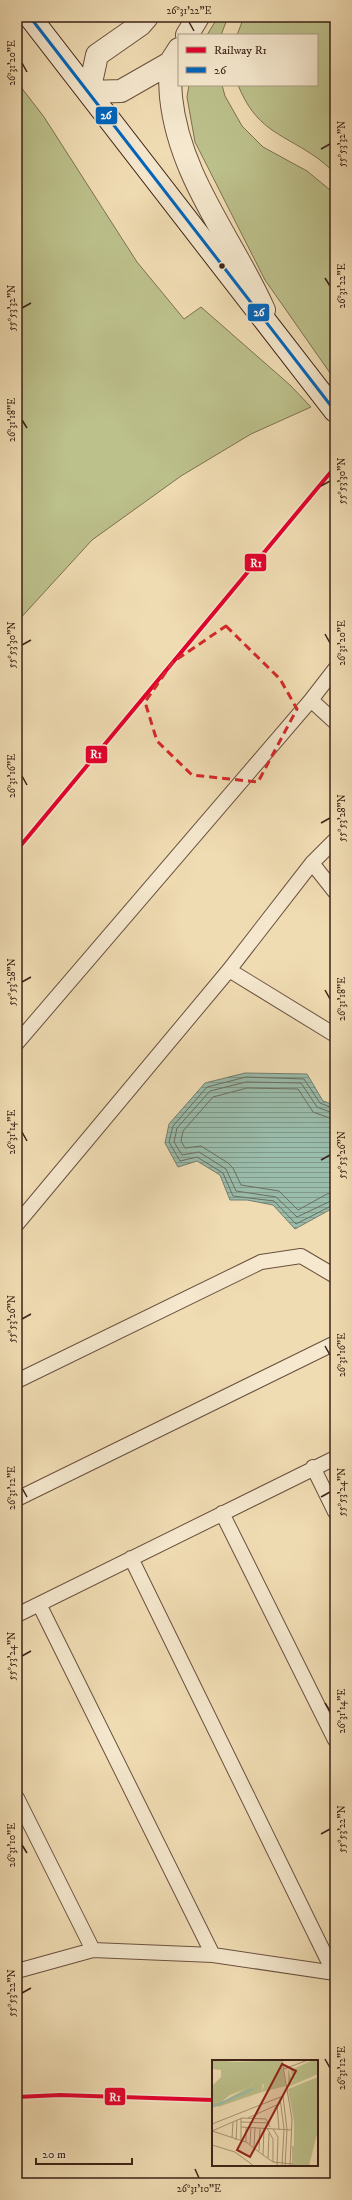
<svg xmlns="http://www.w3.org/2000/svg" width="352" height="2200" viewBox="0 0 352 2200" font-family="'IM FELL DW Pica',serif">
	<defs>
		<pattern id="water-rules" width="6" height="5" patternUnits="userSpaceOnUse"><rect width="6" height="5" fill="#9abcab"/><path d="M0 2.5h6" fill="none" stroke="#7f988a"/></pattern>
	</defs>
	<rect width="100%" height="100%" fill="#f0dcb3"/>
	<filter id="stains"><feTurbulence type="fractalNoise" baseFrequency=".005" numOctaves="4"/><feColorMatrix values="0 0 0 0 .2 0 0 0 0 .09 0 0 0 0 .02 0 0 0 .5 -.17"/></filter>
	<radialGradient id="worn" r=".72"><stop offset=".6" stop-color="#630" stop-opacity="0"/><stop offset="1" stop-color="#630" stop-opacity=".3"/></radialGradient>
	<!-- grass -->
	<path fill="#bcc08b" stroke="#7c7151" d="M218 17H228L221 35H207Z
		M244 17H335V173C328 167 321 160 313 155 278 132 256 129 238 85H317V35H237Z
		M17 82 44 117 137 262 184 319 201 307 290 385 311 407 251 434 181 476 92 540 17 622Z
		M189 85H222L225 96 242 126 263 147 307 171 335 194V380L265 280 195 142 187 97Z"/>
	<!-- water -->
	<path fill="url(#water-rules)" stroke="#757e70" d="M245 1073 307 1074 323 1101 335 1105V1207L295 1229 273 1205 247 1200H230L220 1175 197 1161 178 1167 165 1143 169 1124 205 1083Z"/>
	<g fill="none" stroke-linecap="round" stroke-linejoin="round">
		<!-- shore -->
		<path stroke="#6c6f61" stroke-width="1" d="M335 1109 320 1103 304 1079 246 1077 207 1087 173 1126 169 1142 180 1161 197 1157 223 1173 233 1196 274 1201 296 1224 335 1204
			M335 1114 317 1107 301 1083 246 1082 210 1091 177 1128 174 1142 182 1155 199 1152 226 1169 236 1191 276 1197 297 1217 335 1199
			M335 1120 313 1112 298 1089 247 1088 213 1097 183 1131 181 1141 185 1148 201 1146 228 1163 233 1168 241 1185 279 1191 298 1210 327 1194 335 1193"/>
		<!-- lane casing -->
		<g stroke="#6a503e" stroke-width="16">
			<path id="lane" d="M311 700 335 722
				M312 863 335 892
				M229 970 335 1035
				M17 1043 311 700 335 669
				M17 1224 229 970 312 863 335 840
				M17 1381 261 1262 301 1256 335 1276
				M313 1467 335 1512
				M17 1499 335 1343
				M222 1513 335 1740
				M131 1558 334 1973
				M39 1604 213 1955
				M17 1615 335 1458
				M17 1798 93 1950
				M17 1971 93 1950 213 1955 335 1973"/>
		</g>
		<!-- street casing -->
		<g stroke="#6a503e" stroke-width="24">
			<path id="street" d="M147 17 140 25 97 55 89 92 121 91 170 63 179 49
				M187 35 198 17
				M170 63C170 75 170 86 171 97 179 177 233 240 264 310"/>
		</g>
		<!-- secondary casing -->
		<g stroke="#3d2217" stroke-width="24">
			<path id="secondary" d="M30 17 335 411"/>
		</g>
		<!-- lane -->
		<use href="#lane" stroke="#f5e8ce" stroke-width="14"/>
		<!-- street -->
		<use href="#street" stroke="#f5e8ce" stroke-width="22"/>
		<!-- secondary -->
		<use href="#secondary" stroke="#f5e8ce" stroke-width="22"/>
		<!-- bus-1 casing -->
		<g stroke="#f5e8ce" stroke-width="6">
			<path id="bus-1" d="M30 17 335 411"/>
		</g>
		<!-- bus-1 -->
		<use href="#bus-1" stroke="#0065bd" stroke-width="3"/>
		<!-- rail-1 casing -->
		<g stroke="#f5e8ce" stroke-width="7">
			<path id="rail-1" d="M17 850 335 467
				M17 2097 60 2095 213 2100"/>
		</g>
		<!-- rail-1 -->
		<use href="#rail-1" stroke="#e4002b" stroke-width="4"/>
	</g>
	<!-- marked area -->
	<path fill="none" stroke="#d62828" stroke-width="3" stroke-dasharray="8 5" stroke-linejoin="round" d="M226 626 280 679 297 709 258 782 192 775 157 741 145 702 173 662Z"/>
	<!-- ticks -->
	<path fill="none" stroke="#3d2217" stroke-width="1.5" d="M189 22 194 31M22 63 27 72M321 149 330 144M325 278 330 286M22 308 31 303M22 420 27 428M321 486 330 481M325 634 330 643M22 645 31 640M22 776 27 785M321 823 330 818M22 982 31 977M325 990 330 999M22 1132 27 1141M321 1160 330 1155M22 1319 31 1314M325 1346 330 1355M22 1488 27 1497M321 1497 330 1492M22 1656 31 1651M325 1703 330 1711M321 1834 330 1829M22 1845 27 1853M22 1993 31 1988M325 2059 330 2068M195 2169 199 2178"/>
	<!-- markers -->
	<circle fill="#3d2217" stroke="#f5e8ce" stroke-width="1.5" cx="222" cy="266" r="3.5"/>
	<!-- overview -->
	<g transform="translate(212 2060)">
		<rect width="106" height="106" fill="#f0dcb3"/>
		<path d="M0 0 25 2 69 0 74 26 50 32 52 25 42 18 40 25 33 29 18 35 5 45H0V26L9 17V10L0 9ZM101 0H106V14L76 27V11L82 8 78 10 77 12 81 23 79 10ZM106 17V70L97 106H82V61L76 29Z" fill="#bcc08b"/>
		<path d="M43 14H48L51 18 50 32 6 47 5 45 40 25Z" fill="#bcc08b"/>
		<path fill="none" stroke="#9abcab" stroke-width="2" d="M0 47 41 29"/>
		<path fill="none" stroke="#a89275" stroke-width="1" d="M12 0H32M70 0 80 59 78 106M72 9 96 0M68 38 72 69 70 106M65 45 67 69M36 58 69 43M29 62 58 63M0 64 71 36 75 70 73 106M29 67 80 70M52 68 51 95 61 102M55 68 61 79V102L81 104M61 69 66 77 65 106M0 71 30 58 54 59 58 67M0 71 34 82 51 95M20 78 21 62M24 80 25 60M29 81V58M34 82V67M38 84 39 67M0 85 23 92 42 106M81 86V106M42 88 43 67M47 91 48 68M56 98 57 73"/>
		<path fill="#8f2418" fill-opacity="0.15" stroke="#8f2418" stroke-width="2" d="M70 4 84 11 38 97 25 90Z"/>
		<rect width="106" height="106" fill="none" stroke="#3d2217" stroke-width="2"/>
	</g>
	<g stroke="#f5e8ce" stroke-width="1.5">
		<rect x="95" y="106" width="23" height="19" rx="4" fill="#0065bd"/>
		<rect x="247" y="303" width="23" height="19" rx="4" fill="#0065bd"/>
		<rect x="244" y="553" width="23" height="19" rx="4" fill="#e4002b"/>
		<rect x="85" y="745" width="23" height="19" rx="4" fill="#e4002b"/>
		<rect x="104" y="2087" width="22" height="19" rx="4" fill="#e4002b"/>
	</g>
	<g font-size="11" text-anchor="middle" font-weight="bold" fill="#fff">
		<text x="106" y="119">26</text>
		<text x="259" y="316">26</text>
		<text x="256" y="567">R1</text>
		<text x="96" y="758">R1</text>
		<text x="115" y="2101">R1</text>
	</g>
	<!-- margin -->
	<rect width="352" height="2200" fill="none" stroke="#f0dcb3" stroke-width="44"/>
	<!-- legend -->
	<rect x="178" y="34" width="140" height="52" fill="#f5e8ce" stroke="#ab9985"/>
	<rect x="186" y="47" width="20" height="6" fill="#e4002b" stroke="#ab9985"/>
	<text x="214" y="54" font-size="12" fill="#3d2217">Railway R1</text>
	<rect x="186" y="67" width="20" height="6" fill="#0065bd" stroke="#ab9985"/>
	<text x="214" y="74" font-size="12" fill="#3d2217">26</text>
	<!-- scale -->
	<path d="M36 2158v6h96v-6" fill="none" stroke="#3d2217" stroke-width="2"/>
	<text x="42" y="2158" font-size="12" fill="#3d2217" stroke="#f5e8ce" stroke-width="3" paint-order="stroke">20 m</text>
	<rect x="22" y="22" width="308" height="2156" fill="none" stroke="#3d2217" stroke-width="1.5"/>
	<g font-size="10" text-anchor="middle" fill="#3d2217">
		<text x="189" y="14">26°31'22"E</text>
		<text transform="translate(11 63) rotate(-90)" y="4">26°31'20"E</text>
		<text transform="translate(341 144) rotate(-90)" y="4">55°53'32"N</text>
		<text transform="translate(341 286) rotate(-90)" y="4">26°31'22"E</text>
		<text transform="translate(11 308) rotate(-90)" y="4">55°53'32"N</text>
		<text transform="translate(11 420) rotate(-90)" y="4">26°31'18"E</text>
		<text transform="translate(341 481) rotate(-90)" y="4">55°53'30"N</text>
		<text transform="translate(341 643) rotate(-90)" y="4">26°31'20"E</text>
		<text transform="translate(11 645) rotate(-90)" y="4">55°53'30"N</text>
		<text transform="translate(11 776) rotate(-90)" y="4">26°31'16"E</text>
		<text transform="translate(341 818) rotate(-90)" y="4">55°53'28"N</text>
		<text transform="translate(11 982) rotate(-90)" y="4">55°53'28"N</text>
		<text transform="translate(341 999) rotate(-90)" y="4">26°31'18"E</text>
		<text transform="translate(11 1132) rotate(-90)" y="4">26°31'14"E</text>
		<text transform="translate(341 1155) rotate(-90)" y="4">55°53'26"N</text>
		<text transform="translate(11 1319) rotate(-90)" y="4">55°53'26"N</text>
		<text transform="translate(341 1355) rotate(-90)" y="4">26°31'16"E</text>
		<text transform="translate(11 1488) rotate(-90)" y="4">26°31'12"E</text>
		<text transform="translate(341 1492) rotate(-90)" y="4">55°53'24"N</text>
		<text transform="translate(11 1656) rotate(-90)" y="4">55°53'24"N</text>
		<text transform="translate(341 1711) rotate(-90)" y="4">26°31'14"E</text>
		<text transform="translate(341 1829) rotate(-90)" y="4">55°53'22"N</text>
		<text transform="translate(11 1845) rotate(-90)" y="4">26°31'10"E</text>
		<text transform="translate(11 1993) rotate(-90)" y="4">55°53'22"N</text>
		<text transform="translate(341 2068) rotate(-90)" y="4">26°31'12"E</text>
		<text x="199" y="2192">26°31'10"E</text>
	</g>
	<rect width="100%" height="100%" filter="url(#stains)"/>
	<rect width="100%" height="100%" fill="url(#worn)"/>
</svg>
